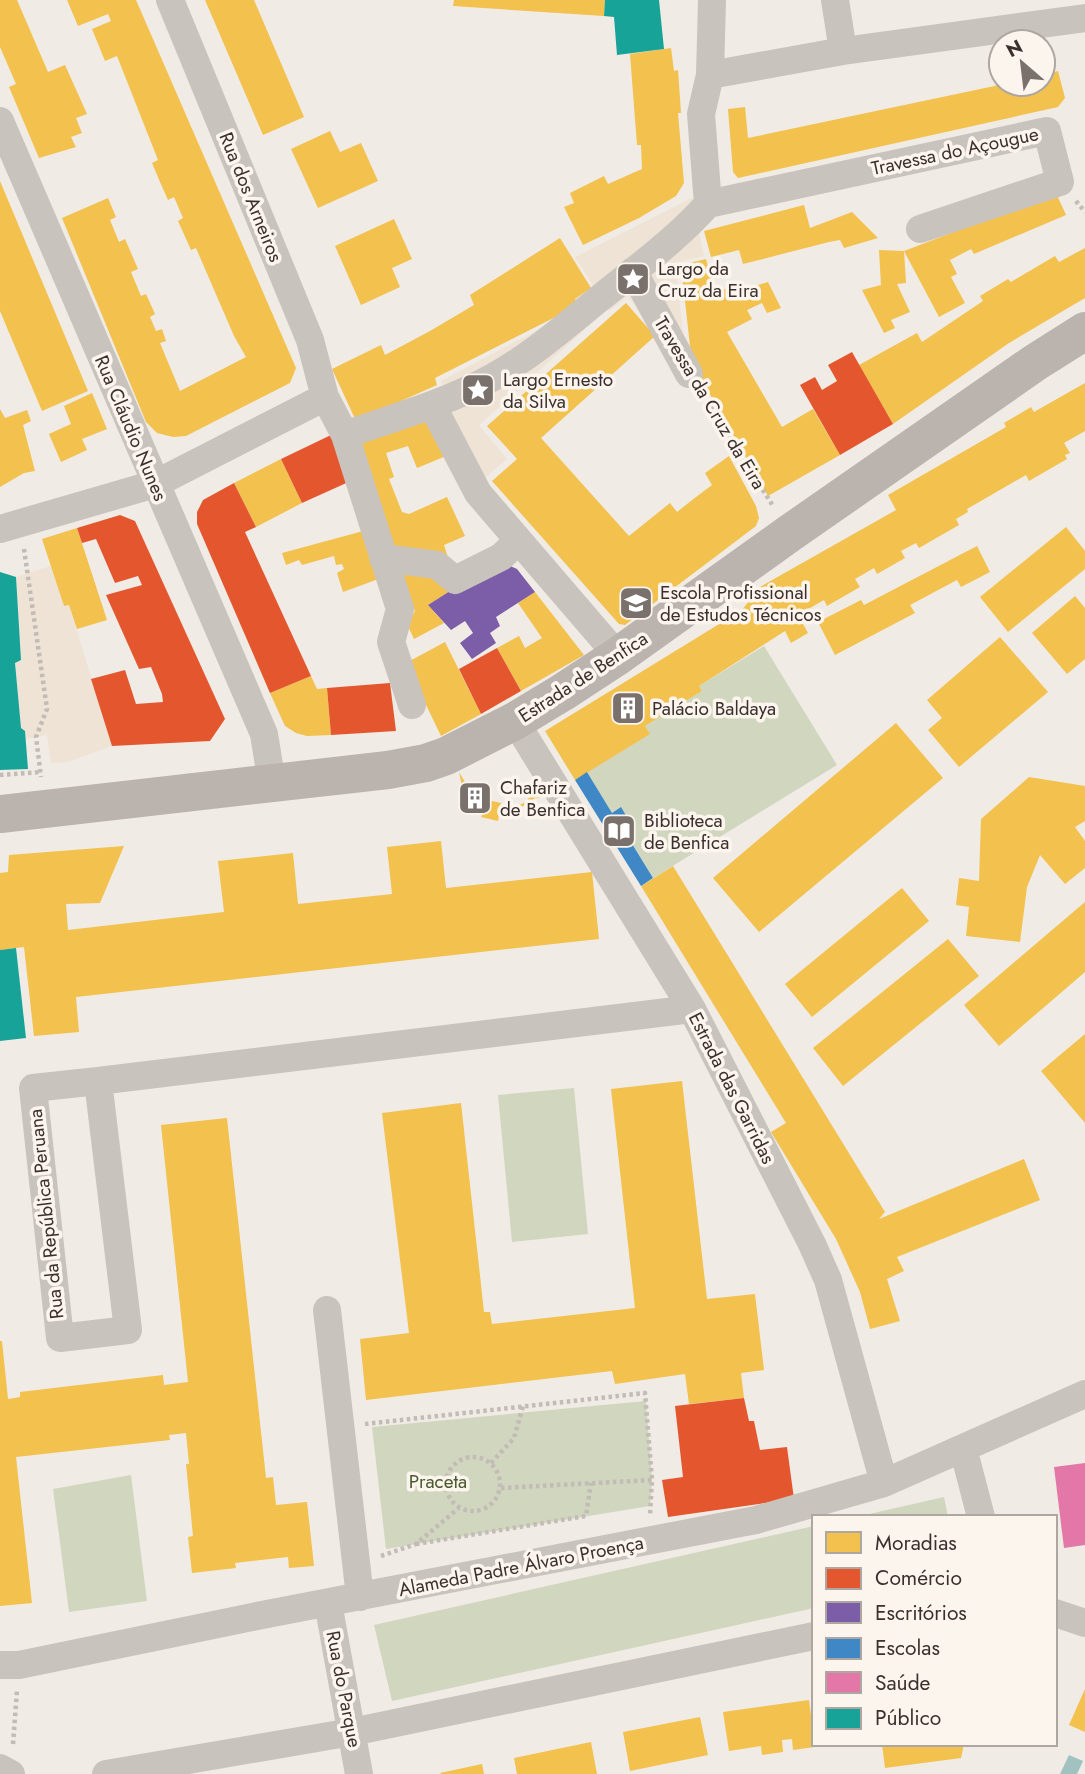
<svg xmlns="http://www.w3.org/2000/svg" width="1085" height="1774" viewBox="0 0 1085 1774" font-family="Jost,sans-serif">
	<rect width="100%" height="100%" fill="#f0ebe5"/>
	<!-- green -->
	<path fill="#d1d6bf" d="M764 646 837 765 653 878 626 834 634 829 621 808 612 813 587 772 649 733 645 726 702 691 699 686Z
		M574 1088 588 1234 512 1242 498 1095Z
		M646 1401 652 1480 650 1506 386 1549 372 1427Z
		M131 1475 147 1601 69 1612 53 1489Z
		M944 1497 948 1517H856Z
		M814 1526V1608L392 1701 374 1625Z"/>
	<!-- plaza -->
	<path fill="#eee3d5" d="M692 198 704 256 675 263 685 351 663 347 628 296 609 311 575 257Z
		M592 301 602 314 479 425 507 459 481 481 433 393 444 387 441 381Z
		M51 566 64 606 69 605 112 746 68 762 51 763 47 735 26 739 25 732 21 728 15 663 21 659 16 577Z"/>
	<!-- water -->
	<path fill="#a1c2c1" d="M1069 1755 1083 1761 1077 1774H1060Z"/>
	<!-- homes -->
	<path fill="#f2c14e" d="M0 0H17L48 72 65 65 87 114 76 118 82 133 71 137 76 147 39 158 9 87 16 84 0 47Z
		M67 0H136L296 368 290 383 186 436 173 437 157 433 146 422 62 218 108 198 116 217 110 220 119 242 125 239 138 269 131 272 141 296 146 294 155 314 150 317 156 331 162 329 166 341 160 343 180 391 246 357 234 336 196 248 191 250 178 221 183 218 174 197 168 200 160 182 152 163 158 160 117 56 105 61 92 29 111 21 108 14 78 26Z
		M205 0H254L304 117 263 135Z
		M454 0H605L604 16 453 6Z
		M671 48 674 71 678 70 681 113H678L684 183 676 196 639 218 583 245 564 207 574 203 570 193 604 176 608 184 642 169 641 145H637L630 54Z
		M1058 71 1065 98 1058 107 738 178 733 172 728 109 745 107 748 138 1004 84H1043V75Z
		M330 131 340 152 361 143 378 181 318 208 291 149Z
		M0 181 88 391 42 411 0 311Z
		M1056 193 1066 215 974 254 971 249 950 260 957 274 951 277 965 303 939 317 904 251 906 283 897 284 910 312 891 320 895 328 884 333 862 290 881 285 879 250 904 251Z
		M804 205 810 228 852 212 878 238 844 248 840 240 829 242 743 264 739 250 711 257 704 231Z
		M394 219 412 259 392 268 400 287 361 305 335 246Z
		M560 238 591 288 575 299 579 305 435 378 437 385 356 421 332 369 381 345 385 355 430 331 474 305 470 295Z
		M1085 248V298L1009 343 893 424 859 365 917 333 922 342 983 301 980 296 1008 279 1011 282 1055 256 1059 262Z
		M706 259 715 293 734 285 737 291 768 282 781 308 767 313 762 303 747 310 752 319 727 332 782 427 813 409 840 455 768 496 696 370 690 346 681 265Z
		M626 303 655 336 541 438 629 536 670 503 677 512 696 497 712 485 705 473 729 456 756 506 759 518 756 526 625 625 619 624 492 481 517 459 487 426Z
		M1085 383V431L1064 443 1070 453 1065 455 1067 459 1029 481 1026 475 967 509 968 512 956 519 959 525 919 548 916 543 901 551 905 558 877 574 874 568 855 579 860 587 827 606 824 600 798 615 808 633 791 643 785 631 699 686 702 691 645 726 650 734 575 780 545 731 742 610 760 587 896 510 888 495 1006 427 1004 423 1031 407 1034 412Z
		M92 393 107 429 82 439 87 450 61 462 49 434 71 424 64 406Z
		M0 409 5 418 27 410 31 421 23 425 35 471 24 473 0 487Z
		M422 415 446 456 417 468 408 446 386 453 394 477 389 479 402 512 409 514 447 497 465 536 444 545 450 564 396 552 356 438Z
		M281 459 302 503 256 527 234 483Z
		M1066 527 1085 551V569L1008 632 980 597Z
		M77 528 107 620 77 629 69 605 64 606 42 539Z
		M367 530 384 577 343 592 337 573 344 569 342 564 336 565 334 556 302 565 299 560 286 565 282 553Z
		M977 546 990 572 961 587 957 580 910 605 915 613 835 655 818 622 861 600 864 605Z
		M390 563 432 566 450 591 428 605 444 623 414 639 407 624 415 611Z
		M535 592 584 655 521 691 497 648 519 636 525 648 542 638 518 603Z
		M1075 596 1085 608V659L1067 674 1032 633Z
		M1000 637 1048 692 959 767 928 730 942 718 927 700Z
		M445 642 481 714 441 736 406 663Z
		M311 676 317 689 327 688 331 735 307 736 296 733 285 726 270 693Z
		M896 723 943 778 759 932 713 878Z
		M459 772 469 789 486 803 487 800 501 803 500 807 508 808 522 804 534 794 542 795V797L535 798 517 810 505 811 499 816 498 821 481 817 483 813 479 805 462 786Z
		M1029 777 1085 786V821L1075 827 1085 841V868L1065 884 1040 855 1027 887 1020 942 966 936 969 907 956 905 959 878 979 881 981 819Z
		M441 841 446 888 592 872 599 939 76 997 79 1032 34 1036 24 947 0 950V873L8 872 9 855 124 846 100 903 66 904 68 930 224 912 218 861 293 853 298 904 392 894 387 847Z
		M673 866 885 1212 879 1219 1024 1159 1040 1200 897 1257 904 1271 887 1279 900 1321 870 1329 860 1292 836 1239 771 1132 786 1123 641 886Z
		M902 888 929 921 812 1017 785 984Z
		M1085 902V972L999 1046 964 1005Z
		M948 939 979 976 843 1086 813 1048Z
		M1085 1034V1123L1041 1071Z
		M682 1081 707 1299 755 1294 764 1370 741 1373 744 1398 689 1404 685 1374 615 1384 612 1371 366 1400 360 1339 409 1333 382 1113 461 1103 484 1312H490L492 1324 635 1308 611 1089Z
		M227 1118 266 1478 273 1477 276 1505 307 1502 314 1566 289 1568 288 1557 235 1563 236 1568 192 1573 188 1537 193 1536 186 1464H189L186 1433 169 1435 170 1440 16 1457 32 1603 0 1606V1341H2L8 1399 20 1397V1392L163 1375 164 1385 188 1382 161 1125Z
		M1085 1689V1732L1069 1725Z
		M809 1700 815 1747 793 1750 792 1739 782 1740 783 1752 762 1755 761 1746 729 1751 723 1712Z
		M700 1717 708 1755 630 1771 623 1732Z
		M591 1742 597 1774H517L514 1758Z
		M882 1744H964L961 1758 885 1768Z
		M482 1764 484 1774H441L440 1773Z"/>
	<!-- shops -->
	<path fill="#e4572e" d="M852 352 893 424 840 455 800 385 815 377 822 390 837 381 828 365Z
		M331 435 353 480 302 503 281 459Z
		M234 483 256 527 245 532 311 676 270 693 197 524V512L203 500Z
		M120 515 135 521 225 719 210 741 112 746 91 679 125 670 136 704 163 702 162 694 151 667 139 669 106 595 142 585 138 576 115 583 96 539 82 543 77 528Z
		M497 648 521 691 481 714 459 669Z
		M390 683 396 731 331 735 327 688Z
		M744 1398 749 1421H754L760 1450 787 1447 794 1499 668 1517 662 1480 683 1477 675 1406Z"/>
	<!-- offices -->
	<path fill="#7b5ea7" d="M508 565 517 569 535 592 496 617 500 626 490 633 496 643 472 659 460 643 473 633 465 621 451 630 428 605 450 591Z"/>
	<!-- schools -->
	<path fill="#3f88c5" d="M587 772 612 813 621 807 634 829 626 834 653 878 641 886 575 780Z"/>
	<!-- health -->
	<path fill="#e377a8" d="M1085 1463V1545L1064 1548 1054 1467Z"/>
	<!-- public -->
	<path fill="#17a398" d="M605 0H659L664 49 617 55 614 17 604 16Z
		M0 572 16 577 21 660 15 663 21 728 25 731 28 769 0 770Z
		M16 948 26 1038 0 1041V950Z"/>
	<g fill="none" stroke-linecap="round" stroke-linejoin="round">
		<!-- path -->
		<path stroke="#c2bbb6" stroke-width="4.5" stroke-dasharray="3.5 3.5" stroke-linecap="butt" d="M1076 201 1085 212
			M703 395 773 506
			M24 549 47 709 36 737 41 777
			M0 775 40 772
			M365 1424 645 1393 652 1480 650 1515
			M446 1484a27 27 0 1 1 54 0a27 27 0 1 1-54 0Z
			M491 1463 514 1438 523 1406
			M501 1488 652 1480
			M416 1544 586 1516 591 1483
			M381 1556 416 1544 459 1508
			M13 1744 17 1690"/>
		<!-- street -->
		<path stroke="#c9c3be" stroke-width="28" d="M170 0 310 340 325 397
			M835 0 843 51
			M710 75 843 51 1085 18
			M0 121 264 734 272 784
			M708 204 1047 131 1060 182 920 229
			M708 204 701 114 710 75 712 0
			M633 271 689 374
			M432 405 478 493 618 656
			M345 435 400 609 391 642 412 705
			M0 529 155 484 325 397 345 435C392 418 440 405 484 382 527 360 563 328 600 298 637 268 677 239 708 204
			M383 558 437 565 455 580 501 557 518 541
			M515 721 692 1009 812 1244 828 1280 884 1483
			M98 1081 128 1330 60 1338 33 1088Z
			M98 1081 692 1009
			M327 1310 360 1597
			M963 1448 981 1517
			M328 1603 359 1774
			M1055 1613 1085 1623
			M0 1665H19L262 1615 756 1520 884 1483 1085 1394
			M0 1768 11 1774
			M106 1774 352 1732 814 1636"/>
		<!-- secondary -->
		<path stroke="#bab3ae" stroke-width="38" d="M0 814 388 770 426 763 446 756 515 721 563 692 618 656 790 533 1036 362 1085 331"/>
	</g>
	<!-- icons -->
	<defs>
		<g id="sight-square" transform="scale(1.75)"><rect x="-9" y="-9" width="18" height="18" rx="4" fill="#7a716c" stroke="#fbf5ee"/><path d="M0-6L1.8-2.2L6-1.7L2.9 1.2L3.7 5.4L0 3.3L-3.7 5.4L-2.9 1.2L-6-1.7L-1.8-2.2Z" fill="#fff"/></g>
		<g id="school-square" transform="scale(1.75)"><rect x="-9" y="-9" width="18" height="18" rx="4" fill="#7a716c" stroke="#fbf5ee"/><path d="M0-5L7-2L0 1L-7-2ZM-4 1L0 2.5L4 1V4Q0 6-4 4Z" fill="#fff"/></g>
		<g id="building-square" transform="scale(1.75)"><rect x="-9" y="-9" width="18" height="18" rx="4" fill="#7a716c" stroke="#fbf5ee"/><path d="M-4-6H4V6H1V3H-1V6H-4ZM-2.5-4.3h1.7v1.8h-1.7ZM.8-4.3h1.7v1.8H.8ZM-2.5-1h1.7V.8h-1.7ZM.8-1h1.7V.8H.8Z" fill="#fff"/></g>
		<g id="library-square" transform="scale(1.75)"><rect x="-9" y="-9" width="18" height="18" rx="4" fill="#7a716c" stroke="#fbf5ee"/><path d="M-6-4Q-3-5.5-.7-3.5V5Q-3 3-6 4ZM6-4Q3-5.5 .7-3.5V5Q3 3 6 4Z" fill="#fff"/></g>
	</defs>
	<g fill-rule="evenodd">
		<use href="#sight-square" x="633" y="279"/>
		<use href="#sight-square" x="478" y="390"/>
		<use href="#school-square" x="636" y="603"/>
		<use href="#building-square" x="628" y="708"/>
		<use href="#building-square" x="475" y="798"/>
		<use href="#library-square" x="619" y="831"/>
	</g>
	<g text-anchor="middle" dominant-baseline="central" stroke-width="7" stroke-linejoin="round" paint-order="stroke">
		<!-- street labels -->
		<g font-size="19" fill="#3b302b" stroke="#fbf5ee">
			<text transform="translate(955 151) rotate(-12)">Travessa do Açougue</text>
			<text transform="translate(251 197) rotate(68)">Rua dos Arneiros</text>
			<text transform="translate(710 403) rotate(59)">Travessa da Cruz da Eira</text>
			<text transform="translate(131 428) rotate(67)">Rua Cláudio Nunes</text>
			<text transform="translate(583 677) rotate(-33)">Estrada de Benfica</text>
			<text transform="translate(732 1088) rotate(63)">Estrada das Garridas</text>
			<text transform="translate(46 1214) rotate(-96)">Rua da República Peruana</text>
			<text transform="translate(521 1566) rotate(-11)">Alameda Padre Álvaro Proença</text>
			<text transform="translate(344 1689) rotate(79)">Rua do Parque</text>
		</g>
		<!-- poi labels -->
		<g font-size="19" fill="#3b302b" stroke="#fbf5ee" text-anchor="start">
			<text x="658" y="268">Largo da<tspan x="658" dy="22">Cruz da Eira</tspan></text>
			<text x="503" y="379">Largo Ernesto<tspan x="503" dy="22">da Silva</tspan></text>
			<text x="660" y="592">Escola Profissional<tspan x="660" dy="22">de Estudos Técnicos</tspan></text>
			<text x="652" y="708">Palácio Baldaya</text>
			<text x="500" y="787">Chafariz<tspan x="500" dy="22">de Benfica</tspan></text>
			<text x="644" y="820">Biblioteca<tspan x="644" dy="22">de Benfica</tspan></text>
		</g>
		<!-- park labels -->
		<g font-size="19" fill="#4a5a2e" stroke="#fbf5ee">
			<text x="438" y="1481">Praceta</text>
		</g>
	</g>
	<!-- legend -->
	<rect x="812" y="1515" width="245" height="231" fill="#fbf5ee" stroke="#aea6a0" stroke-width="2"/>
	<rect x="826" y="1532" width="35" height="21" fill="#f2c14e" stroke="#aea6a0" stroke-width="2"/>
	<text x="875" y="1550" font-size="21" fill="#3b302b">Moradias</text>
	<rect x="826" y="1568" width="35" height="21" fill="#e4572e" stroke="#aea6a0" stroke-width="2"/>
	<text x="875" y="1585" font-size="21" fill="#3b302b">Comércio</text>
	<rect x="826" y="1602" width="35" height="21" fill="#7b5ea7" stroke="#aea6a0" stroke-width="2"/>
	<text x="875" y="1620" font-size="21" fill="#3b302b">Escritórios</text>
	<rect x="826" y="1638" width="35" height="21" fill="#3f88c5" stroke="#aea6a0" stroke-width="2"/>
	<text x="875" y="1655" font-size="21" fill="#3b302b">Escolas</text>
	<rect x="826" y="1672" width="35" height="21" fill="#e377a8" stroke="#aea6a0" stroke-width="2"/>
	<text x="875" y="1690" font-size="21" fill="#3b302b">Saúde</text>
	<rect x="826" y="1708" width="35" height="21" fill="#17a398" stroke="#aea6a0" stroke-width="2"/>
	<text x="875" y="1725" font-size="21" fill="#3b302b">Público</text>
	<!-- north arrow -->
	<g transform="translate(1022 63) rotate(332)"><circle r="33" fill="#fbf5ee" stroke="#aea6a0" stroke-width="2"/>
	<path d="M0-5L12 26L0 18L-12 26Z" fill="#7a716c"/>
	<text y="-10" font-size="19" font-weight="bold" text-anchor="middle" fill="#3b302b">N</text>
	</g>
</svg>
